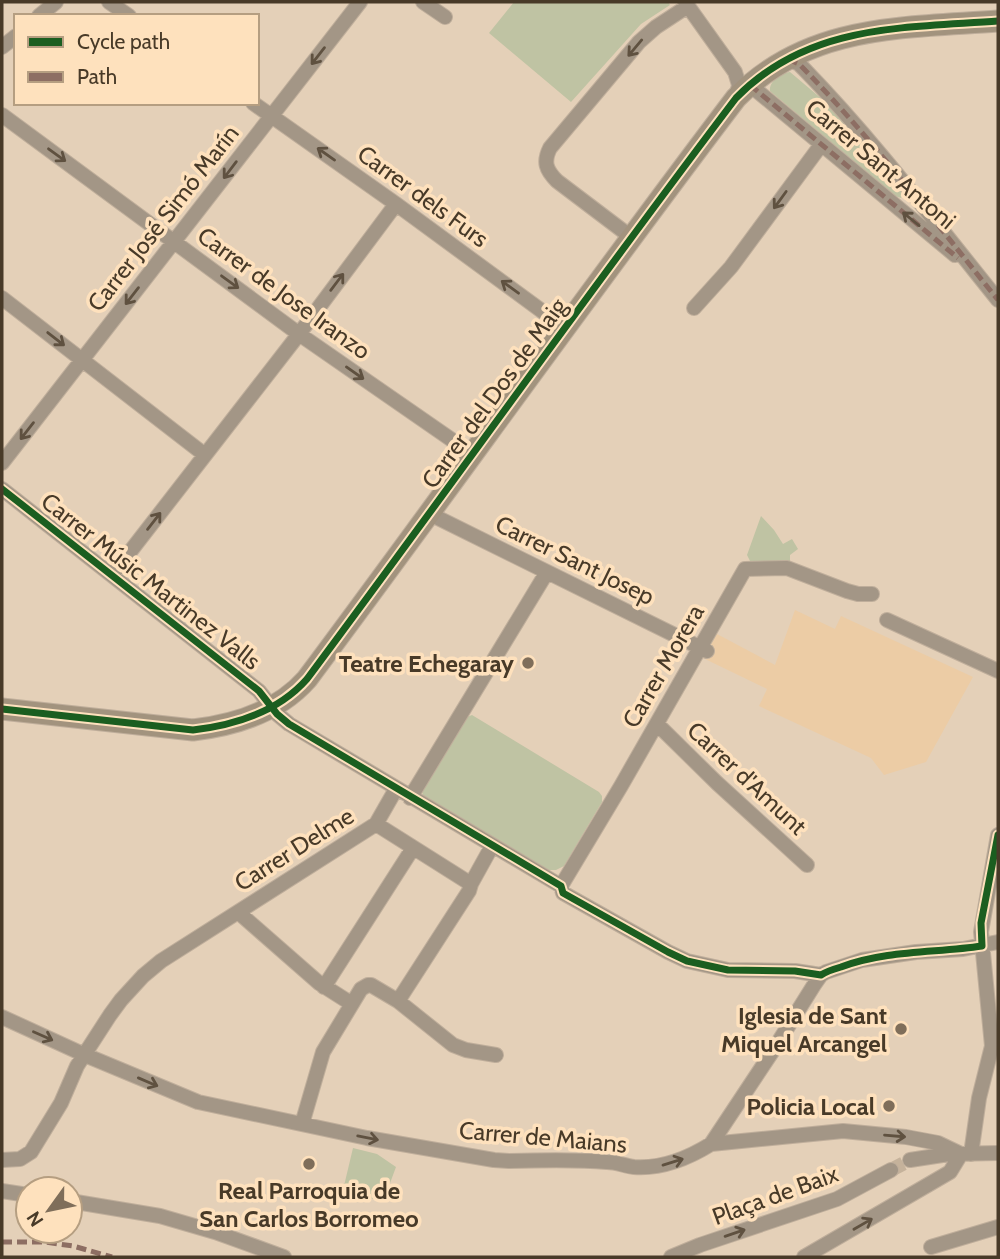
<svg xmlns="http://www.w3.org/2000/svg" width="1000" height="1259" viewBox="0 0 1000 1259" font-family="Cabin,sans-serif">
	<rect width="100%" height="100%" fill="#e4d0b8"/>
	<!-- built -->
	<path fill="#eccca5" d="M795 610 835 629 841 616 973 677 926 762 884 775 871 758 759 706 767 689 703 658 717 634 775 665Z"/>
	<!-- green -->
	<path fill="#bfc3a3" d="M514 2H668L670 5 641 24 571 102 489 33Z
		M790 72 829 105 901 191 903 194 901 198 895 196 770 91C769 81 781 73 790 72Z
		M761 516 774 530 783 544 792 539 798 549 790 555V562L751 563 747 555Z
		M472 715 599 792 602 796V802L564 866 556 870H548L424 797 422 792 467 717Z
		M353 1148 377 1154 396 1167 383 1202 343 1190Z"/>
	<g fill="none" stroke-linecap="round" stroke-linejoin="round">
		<!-- street-tunnel -->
		<path stroke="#c5b29b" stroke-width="14" stroke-dasharray="14 7" stroke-linecap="butt" d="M891 1170 910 1160"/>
		<!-- street casing -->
		<g stroke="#bfae9b" stroke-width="16">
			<path id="street" d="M109 2 129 16
				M423 2 445 17
				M685 2 735 72 739 85 736 98
				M39 16 56 2
				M2 47 16 36
				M788 59 799 64 804 69C874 141 935 222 998 300
				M750 85 955 255
				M253 103 396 204 565 328
				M2 115 299 334 452 440 467 462
				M631 237 557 181C546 170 543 162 550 148L639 42 656 27 688 6
				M2 298 205 455
				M694 308 731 267 821 145
				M2 463 360 2
				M2 489 259 691 277 714 289 724 561 886 563 893 668 952 687 961 728 970 795 971 821 975
				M430 514 707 651
				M112 575 299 334 396 204
				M887 620 998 671
				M657 724 717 783 807 865
				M410 798 547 572
				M376 824 471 884
				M561 886 621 786 745 569 787 568 847 591 858 594H872
				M238 912 319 983 352 1004
				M324 987 413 848
				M398 1001 453 1045 466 1050 496 1055
				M2 1017 85 1055 198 1102 367 1138 494 1160 509 1161C541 1160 575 1159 607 1162 616 1162 625 1166 634 1167 662 1169 687 1159 711 1144L843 1131 906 1137 938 1143 961 1154
				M302 1124 323 1052 361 989 368 985H371L398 1001 469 891 471 884 492 846
				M711 1144 774 1049 814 985 821 975 826 972 862 960 916 952 963 949 998 942
				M971 1154 979 1098 992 1046 981 932 998 835
				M2 1160 20 1159 31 1152 61 1103 77 1066 110 1015 121 1000 143 976 161 961 376 824 396 789
				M910 1160 949 1154 998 1153
				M2 1191 28 1195
				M70 1201 160 1216 215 1232 284 1257
				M931 1247 998 1227
				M671 1257 700 1245 837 1199 891 1170
				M804 1257 950 1172 961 1154"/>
		</g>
		<!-- secondary casing -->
		<g stroke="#bfae9b" stroke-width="23">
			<path id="secondary" d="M2 709 193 730C236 725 278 712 307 679 451 486 590 290 736 98 808 24 903 28 998 21"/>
		</g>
		<!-- street -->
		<use href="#street" stroke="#a39686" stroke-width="14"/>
		<!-- secondary -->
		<use href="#secondary" stroke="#a2937e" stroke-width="21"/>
		<!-- quiet -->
		<path stroke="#8d6e63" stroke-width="5" stroke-dasharray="10 5" stroke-linecap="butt" d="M788 59 799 64 804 69C874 141 935 222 998 300
			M750 85 958 258
			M2 1242H45L73 1246 112 1257"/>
		<!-- cycleway casing -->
		<g stroke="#fee1bd" stroke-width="11">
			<path id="cycleway" d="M2 489 259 691 277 714 289 724 561 886 563 893 668 952 687 961 728 970 795 971 821 975C827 971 834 969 841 967 887 950 935 953 982 946L981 923 998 835
				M2 709 193 730C236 725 278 712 307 679 451 486 590 290 736 98 808 24 903 28 998 21"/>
		</g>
		<!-- cycleway -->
		<use href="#cycleway" stroke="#1b5e20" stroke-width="7"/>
	</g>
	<!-- one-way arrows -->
	<defs><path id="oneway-shaft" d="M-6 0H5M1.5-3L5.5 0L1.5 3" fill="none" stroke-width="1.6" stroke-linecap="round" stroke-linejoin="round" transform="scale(1.75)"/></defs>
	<g stroke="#5f5140">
		<use href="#oneway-shaft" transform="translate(635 48) rotate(130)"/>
		<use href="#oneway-shaft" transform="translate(318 56) rotate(128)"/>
		<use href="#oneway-shaft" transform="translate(326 154) rotate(-145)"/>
		<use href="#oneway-shaft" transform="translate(57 155) rotate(36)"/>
		<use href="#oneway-shaft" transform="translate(230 170) rotate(127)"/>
		<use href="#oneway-shaft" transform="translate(780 200) rotate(126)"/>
		<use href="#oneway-shaft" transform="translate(911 219) rotate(-141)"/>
		<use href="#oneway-shaft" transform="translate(230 282) rotate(36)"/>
		<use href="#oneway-shaft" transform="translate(337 282) rotate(-53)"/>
		<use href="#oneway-shaft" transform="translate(510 287) rotate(-144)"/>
		<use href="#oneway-shaft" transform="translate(132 296) rotate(128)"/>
		<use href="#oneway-shaft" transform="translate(56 339) rotate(38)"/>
		<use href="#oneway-shaft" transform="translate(355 373) rotate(35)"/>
		<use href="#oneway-shaft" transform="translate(27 431) rotate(128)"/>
		<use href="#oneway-shaft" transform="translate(154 521) rotate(-52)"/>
		<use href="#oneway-shaft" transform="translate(43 1036) rotate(24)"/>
		<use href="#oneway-shaft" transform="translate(148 1082) rotate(23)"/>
		<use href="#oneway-shaft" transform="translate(895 1136) rotate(5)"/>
		<use href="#oneway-shaft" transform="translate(368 1138) rotate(11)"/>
		<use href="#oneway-shaft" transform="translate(673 1162) rotate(-17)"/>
		<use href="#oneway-shaft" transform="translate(863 1224) rotate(-30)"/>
		<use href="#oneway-shaft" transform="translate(735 1233) rotate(-19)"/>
	</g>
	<!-- markers -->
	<g fill="#7f6e5a" stroke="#fee1bd" stroke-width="2.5">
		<circle cx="528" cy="663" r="7"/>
		<circle cx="901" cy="1029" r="7"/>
		<circle cx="889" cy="1106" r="7"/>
		<circle cx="309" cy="1164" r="7"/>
	</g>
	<g text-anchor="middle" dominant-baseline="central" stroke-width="7" stroke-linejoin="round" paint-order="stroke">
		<!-- street labels -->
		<g font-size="24" fill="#483a28" stroke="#fee1bd">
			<text transform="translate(881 164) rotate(40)">Carrer Sant Antoni</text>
			<text transform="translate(423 196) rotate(36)">Carrer dels Furs</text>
			<text transform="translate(163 218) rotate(-52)">Carrer José Simó Marín</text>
			<text transform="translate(284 293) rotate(36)">Carrer de Jose Iranzo</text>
			<text transform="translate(494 393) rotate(-54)">Carrer del Dos de Maig</text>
			<text transform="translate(575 560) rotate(26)">Carrer Sant Josep</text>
			<text transform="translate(151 581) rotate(38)">Carrer Músic Martinez Valls</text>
			<text transform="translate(663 666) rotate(-60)">Carrer Morera</text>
			<text transform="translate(747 778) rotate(43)">Carrer d'Amunt</text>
			<text transform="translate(294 849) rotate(-32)">Carrer Delme</text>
			<text transform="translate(543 1137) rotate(5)">Carrer de Maians</text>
			<text transform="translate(775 1195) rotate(-20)">Plaça de Baix</text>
		</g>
		<!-- poi labels -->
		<g font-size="24" font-weight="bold" fill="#483a28" stroke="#fee1bd" text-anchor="end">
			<text x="514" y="663">Teatre Echegaray</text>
			<text x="887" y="1015">Iglesia de Sant<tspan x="887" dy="28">Miquel Arcangel</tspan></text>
			<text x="875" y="1106">Policia Local</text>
			<text x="309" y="1190" text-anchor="middle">Real Parroquia de<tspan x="309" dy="28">San Carlos Borromeo</tspan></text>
		</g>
	</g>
	<!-- border -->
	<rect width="1000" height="1259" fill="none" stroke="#483a28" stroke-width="7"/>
	<!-- legend -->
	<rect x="14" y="14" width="245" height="91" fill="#fee1bd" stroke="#b59e81" stroke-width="2"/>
	<rect x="28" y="37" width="35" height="10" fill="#1b5e20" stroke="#b59e81" stroke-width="2"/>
	<text x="77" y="49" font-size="21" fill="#483a28">Cycle path</text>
	<rect x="28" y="72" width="35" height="10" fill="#8d6e63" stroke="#b59e81" stroke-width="2"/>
	<text x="77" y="84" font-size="21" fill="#483a28">Path</text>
	<!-- north arrow -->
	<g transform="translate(49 1210) rotate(237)"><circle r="33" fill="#fee1bd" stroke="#b59e81" stroke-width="2"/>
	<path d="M0-5L12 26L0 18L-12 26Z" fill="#7f6e5a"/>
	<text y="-10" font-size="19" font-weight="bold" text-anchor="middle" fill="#483a28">N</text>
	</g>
</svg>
